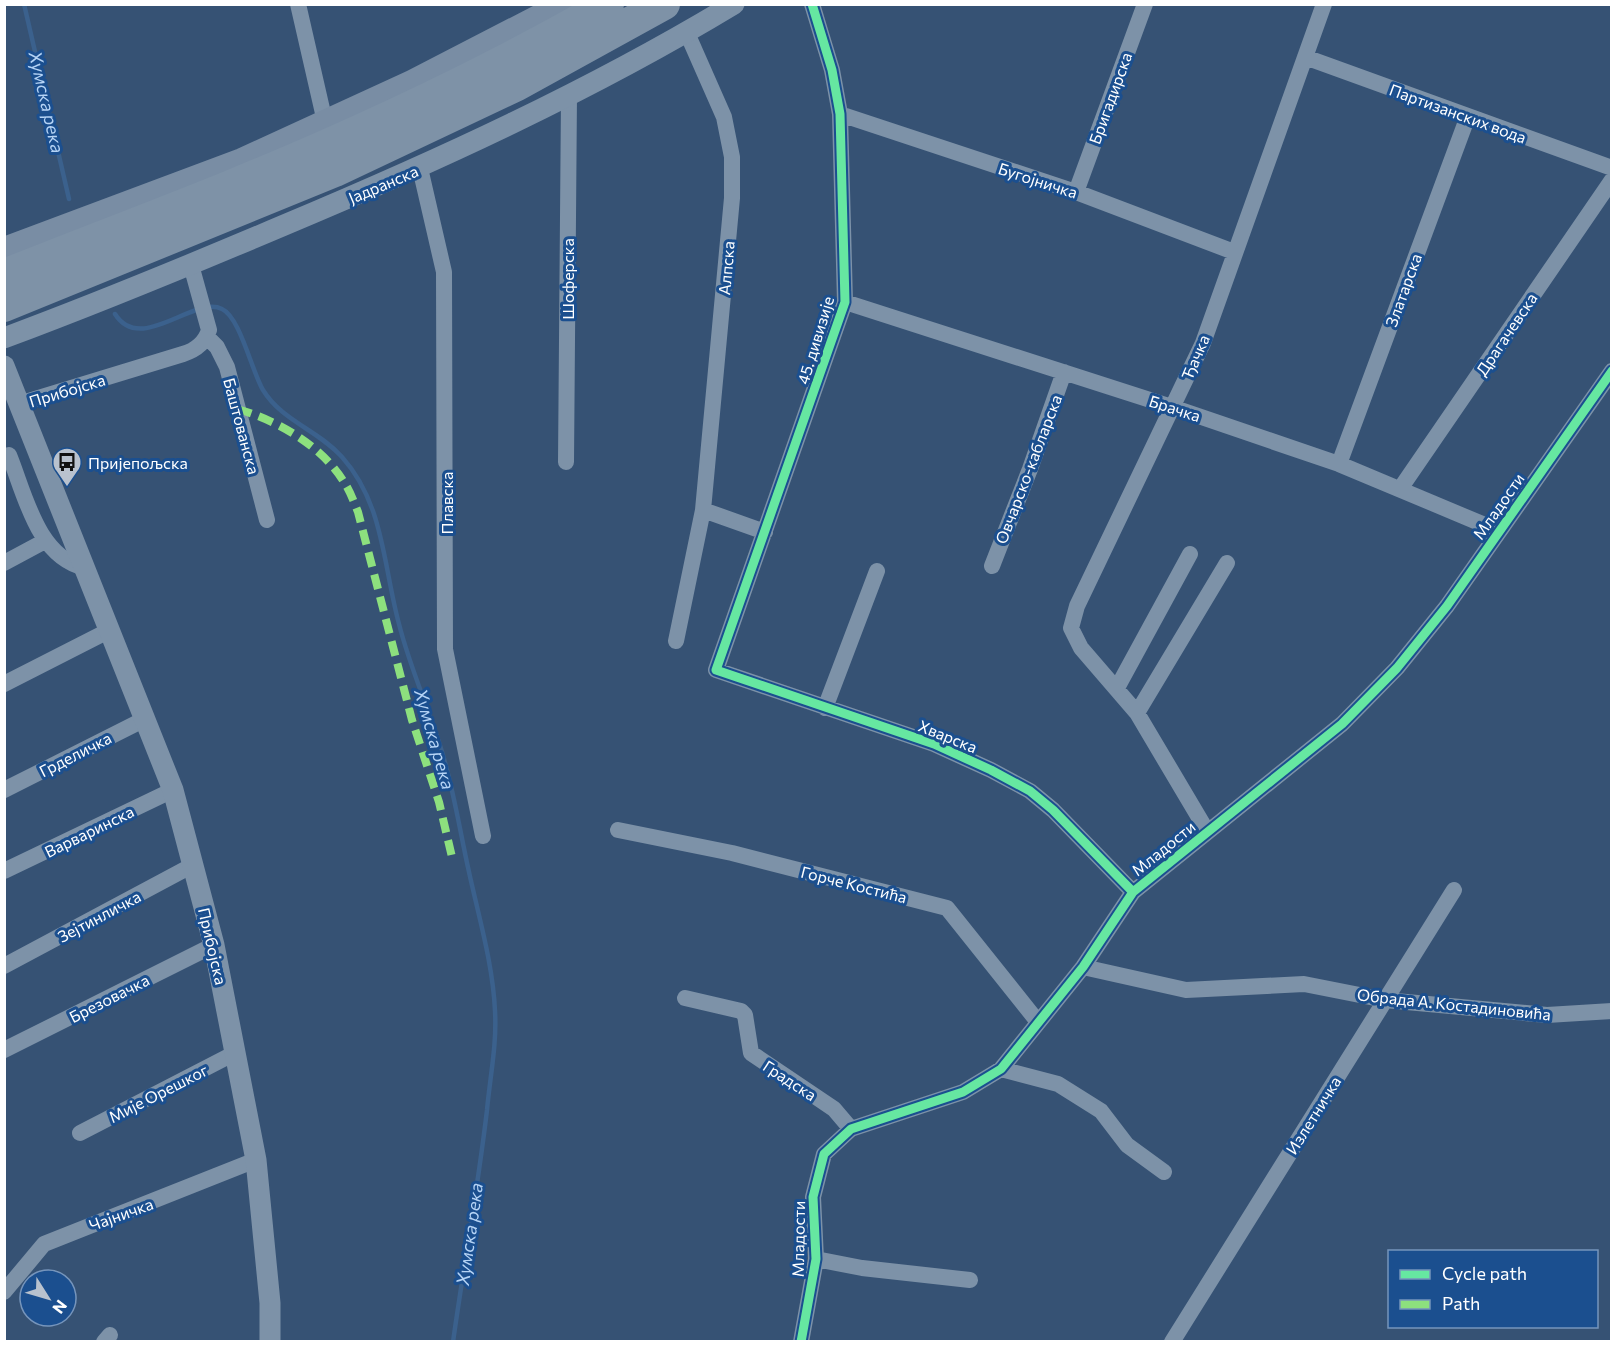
<svg xmlns="http://www.w3.org/2000/svg" width="1616" height="1346" viewBox="0 0 1616 1346" font-family="Commissioner,sans-serif">
	<rect width="100%" height="100%" fill="#365274"/>
	<g fill="none" stroke-linecap="round" stroke-linejoin="round">
		<!-- stream -->
		<path stroke="#3b618d" stroke-width="4.5" d="M24 4 69 199
			M115 314C141 355 194 295 222 309 240 317 252 372 263 390 282 421 318 430 342 457 384 504 383 565 399 624 410 668 429 709 442 752 454 791 460 832 469 872 479 918 493 965 495 1011 497 1044 490 1077 487 1110 478 1187 464 1264 453 1342"/>
		<!-- minor -->
		<path stroke="#7d92a8" stroke-width="16" d="M298 4 325 122
			M812 4 832 70 840 114 845 302 716 670 934 744 991 770 1030 791 1053 810 1133 892
			M1305 57 1612 168
			M840 114 1076 192 1234 252
			M420 168 444 272 445 649 483 836
			M1076 192 1145 4
			M845 302 1172 407 1339 464 1499 531
			M207 337 217 347 227 367 267 520
			M19 404 183 354C196 350 205 343 209 330L191 265
			M4 457 9 455C25 494 37 557 85 568
			M566 462 569 95
			M1339 464 1468 116
			M1400 489 1612 180
			M703 510 765 532
			M4 563 45 541
			M992 566 1030 469 1064 372
			M676 641 703 510 732 198V157L724 117 687 33
			M4 684 110 630
			M1117 688 1190 554
			M825 708 877 571
			M1137 713 1227 563
			M4 790 145 719
			M618 830 732 853 947 908 1038 1022
			M1207 831 1137 713 1081 648 1071 628 1077 606 1203 343 1324 4
			M4 871 173 790
			M4 966 193 865
			M1083 967 1186 990 1304 984 1385 1000 1547 1015 1612 1011
			M685 998 741 1011 745 1015 751 1053 834 1109 851 1129
			M4 1050 214 945
			M1001 1069 1058 1084 1101 1111 1127 1145 1164 1172
			M80 1133 235 1053
			M816 1259 862 1268 970 1280
			M4 1292 44 1244 256 1160
			M104 1342 110 1335
			M801 1342 816 1259 813 1197 824 1154 851 1129 963 1092 1001 1069 1083 967 1133 892 1342 724 1397 668 1447 606 1612 371
			M1172 1342 1454 890"/>
		<!-- tertiary -->
		<path stroke="#7d92a8" stroke-width="21" d="M4 338C98 303 190 265 282 226 437 161 590 91 734 4
			M4 366 173 790 214 945 256 1160 270 1303V1342"/>
		<!-- secondary -->
		<path stroke="#798da4" stroke-width="24" d="M4 249 242 160 412 82 563 4"/>
		<!-- motorway -->
		<path stroke="#7e92a7" stroke-width="32" d="M4 275C79 245 154 217 228 187 358 134 486 74 608 4
			M4 306 335 171 517 85 664 4"/>
		<!-- quiet -->
		<path stroke="#8de07e" stroke-width="8" stroke-dasharray="15 8" stroke-linecap="butt" d="M237 409C277 420 322 446 344 482 350 491 354 502 358 512L412 720 439 802 452 857"/>
		<!-- cycleway casing -->
		<g stroke="#1b4f8f" stroke-width="13">
			<path id="cycleway" d="M812 4 832 70 840 114 845 302 716 670 934 744 991 770 1030 791 1053 810 1133 892
				M801 1342 816 1259 813 1197 824 1154 851 1129 963 1092 1001 1069 1083 967 1133 892 1342 724 1397 668 1447 606 1612 371"/>
		</g>
		<!-- cycleway -->
		<use href="#cycleway" stroke="#66e7a1" stroke-width="9"/>
	</g>
	<!-- icons -->
	<defs>
		<g id="bus-pin" transform="scale(1.5)"><path d="M0 17L-7.5 6A9.5 9.5 0 1 1 7.5 6Z" fill="#b9c2ce" stroke="#1b4f8f"/><path d="M-5-6H5V4H4V6H2V4H-2V6H-4V4H-5ZM-3.5-4V0h7V-4ZM-3.5 1.2v1.5H-2V1.2ZM2 1.2v1.5H3.5V1.2Z" fill="#111"/></g>
	</defs>
	<g fill-rule="evenodd">
		<use href="#bus-pin" x="67" y="462"/>
	</g>
	<g text-anchor="middle" dominant-baseline="central" stroke-width="6" stroke-linejoin="round" paint-order="stroke">
		<!-- street labels -->
		<g font-size="16" fill="#fff" stroke="#1b4f8f">
			<text transform="translate(1110 98) rotate(-70)">Бригадирска</text>
			<text transform="translate(1458 113) rotate(20)">Партизанских вода</text>
			<text transform="translate(1038 180) rotate(18)">Бугојничка</text>
			<text transform="translate(383 184) rotate(-23)">Јадранска</text>
			<text transform="translate(726 268) rotate(-85)">Алпска</text>
			<text transform="translate(567 279) rotate(-90)">Шоферска</text>
			<text transform="translate(1403 290) rotate(-70)">Златарска</text>
			<text transform="translate(1506 334) rotate(-56)">Драгачевска</text>
			<text transform="translate(815 340) rotate(-73)">45. дивизије</text>
			<text transform="translate(1195 357) rotate(-67)">Ђачка</text>
			<text transform="translate(67 390) rotate(-17)">Прибојска</text>
			<text transform="translate(1175 408) rotate(18)">Брачка</text>
			<text transform="translate(242 426) rotate(75)">Баштованска</text>
			<text transform="translate(1028 469) rotate(-69)">Овчарско-кабларска</text>
			<text transform="translate(446 503) rotate(-90)">Плавска</text>
			<text transform="translate(1498 506) rotate(-55)">Младости</text>
			<text transform="translate(948 736) rotate(22)">Хварска</text>
			<text transform="translate(75 754) rotate(-27)">Грделичка</text>
			<text transform="translate(89 831) rotate(-26)">Варваринска</text>
			<text transform="translate(1163 848) rotate(-39)">Младости</text>
			<text transform="translate(854 884) rotate(14)">Горче Костића</text>
			<text transform="translate(99 916) rotate(-28)">Зејтинличка</text>
			<text transform="translate(213 946) rotate(77)">Прибојска</text>
			<text transform="translate(109 998) rotate(-27)">Брезовачка</text>
			<text transform="translate(1454 1004) rotate(6)">Обрада А. Костадиновића</text>
			<text transform="translate(790 1080) rotate(33)">Градска</text>
			<text transform="translate(158 1093) rotate(-27)">Мије Орешког</text>
			<text transform="translate(1313 1115) rotate(-58)">Излетничка</text>
			<text transform="translate(121 1214) rotate(-20)">Чајничка</text>
			<text transform="translate(798 1239) rotate(-89)">Младости</text>
		</g>
		<!-- poi labels -->
		<g font-size="16" fill="#fff" stroke="#1b4f8f" text-anchor="start">
			<text x="88" y="462">Пријепољска</text>
		</g>
		<!-- water labels -->
		<g font-size="18" font-style="italic" fill="#b5d3f5" stroke="#1b4f8f">
			<text transform="translate(47 102) rotate(77)">Хумска река</text>
			<text transform="translate(435 739) rotate(74)">Хумска река</text>
			<text transform="translate(469 1234) rotate(-82)">Хумска река</text>
		</g>
	</g>
	<!-- border -->
	<rect width="1616" height="1346" fill="none" stroke="#ffffff" stroke-width="12"/>
	<!-- legend -->
	<rect x="1388" y="1250" width="210" height="78" fill="#1b4f8f" stroke="#7695bc" stroke-width="1.5"/>
	<rect x="1400" y="1270" width="30" height="9" fill="#66e7a1" stroke="#7695bc" stroke-width="1.5"/>
	<text x="1442" y="1280" font-size="18" fill="#ffffff">Cycle path</text>
	<rect x="1400" y="1300" width="30" height="9" fill="#8de07e" stroke="#7695bc" stroke-width="1.5"/>
	<text x="1442" y="1310" font-size="18" fill="#ffffff">Path</text>
	<!-- north arrow -->
	<g transform="translate(48 1298) rotate(127)"><circle r="28" fill="#1b4f8f" stroke="#7695bc" stroke-width="1.5"/>
	<path d="M0-4.5L10 22L0 15L-10 22Z" fill="#b9c2ce"/>
	<text y="-9" font-size="16" font-weight="bold" text-anchor="middle" fill="#ffffff">N</text>
	</g>
</svg>
